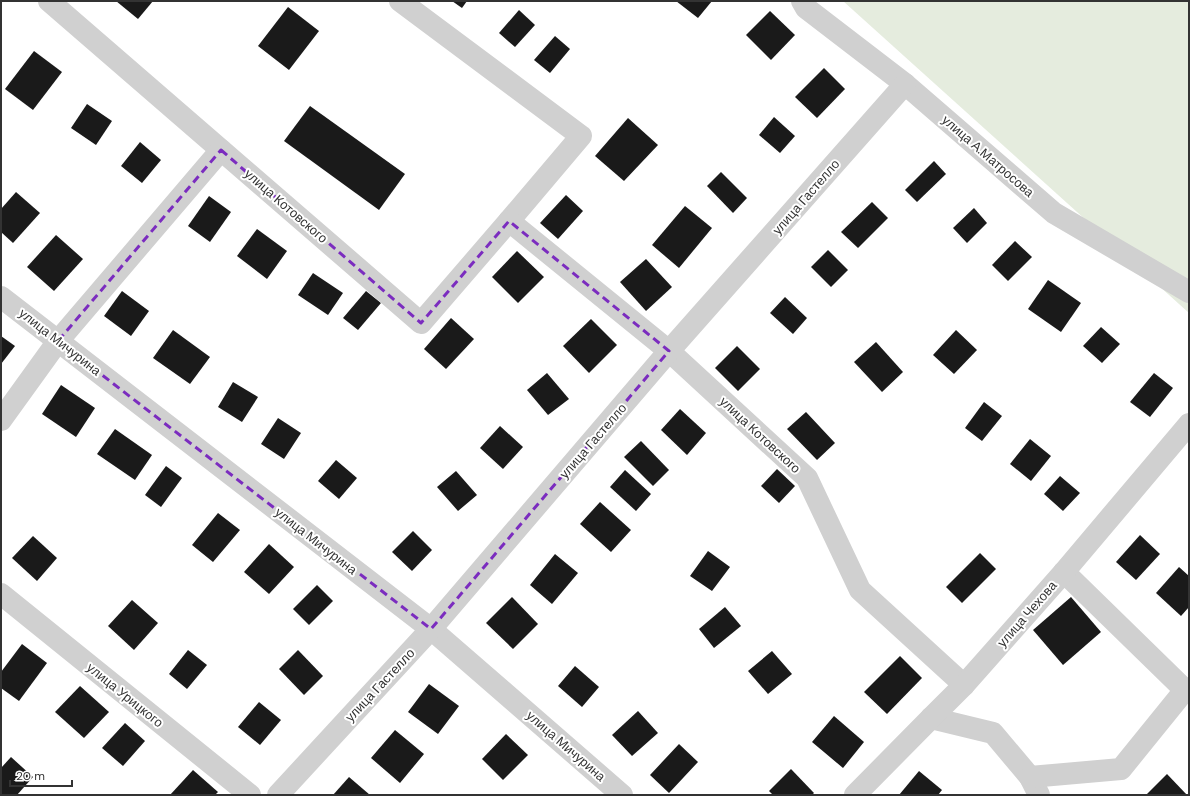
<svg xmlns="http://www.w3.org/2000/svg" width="1190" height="796" font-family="'DM Sans',sans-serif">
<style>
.green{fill:#e5ecde}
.building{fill:#1a1a1a}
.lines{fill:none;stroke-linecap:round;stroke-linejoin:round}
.street{stroke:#d0d0d0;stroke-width:22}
.marked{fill:none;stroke:#7b2cbf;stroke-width:3;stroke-dasharray:8 5;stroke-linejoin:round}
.labels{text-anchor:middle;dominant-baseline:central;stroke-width:4;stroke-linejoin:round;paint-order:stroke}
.street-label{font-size:13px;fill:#333;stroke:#fff}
</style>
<rect width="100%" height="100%" fill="#fff"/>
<!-- green -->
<path class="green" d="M843,1H1189V313Z"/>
<!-- building -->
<g class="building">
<path d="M116,1H153L138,19Z"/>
<path d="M452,1H467L462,8Z"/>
<path d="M676,1H712L698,18Z"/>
<path d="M288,7L319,31L289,70L258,46Z"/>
<path d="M519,10L535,25L515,47L499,33Z"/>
<path d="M770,11L795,35L771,60L746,35Z"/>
<path d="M555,36L570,49L550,73L534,60Z"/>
<path d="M34,51L62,72L33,110L5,89Z"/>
<path d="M824,68L845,89L817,118L795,97Z"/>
<path d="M87,104L112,121L96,145L71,128Z"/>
<path d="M310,106L405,174L379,210L284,141Z"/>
<path d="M774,117L795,136L780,153L759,135Z"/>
<path d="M628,118L658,145L624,181L595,156Z"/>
<path d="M140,142L161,160L142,183L121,166Z"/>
<path d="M934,161L946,174L917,202L905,190Z"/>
<path d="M721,172L747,198L733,213L707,186Z"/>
<path d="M16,192L40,213L13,243L1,232V209Z"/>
<path d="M566,195L583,211L558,239L540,223Z"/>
<path d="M209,196L231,212L210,242L188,226Z"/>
<path d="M872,202L888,218L858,248L841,232Z"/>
<path d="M685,206L712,228L679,268L652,245Z"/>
<path d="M974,208L987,223L967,243L953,228Z"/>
<path d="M257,229L287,251L267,279L237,256Z"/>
<path d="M56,235L83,259L54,291L27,267Z"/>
<path d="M1015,241L1032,257L1008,281L992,265Z"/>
<path d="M828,250L848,270L831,287L811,267Z"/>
<path d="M517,251L544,277L518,303L492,277Z"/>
<path d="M646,259L672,287L646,311L620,282Z"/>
<path d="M313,273L343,293L328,315L298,295Z"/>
<path d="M1048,280L1081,303L1061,332L1028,309Z"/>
<path d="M122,291L149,311L131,336L104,316Z"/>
<path d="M366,291L381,303L358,330L343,318Z"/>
<path d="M785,297L807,318L793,334L770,313Z"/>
<path d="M451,318L474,339L446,369L424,349Z"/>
<path d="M591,319L617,345L589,373L563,346Z"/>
<path d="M1101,327L1120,344L1102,363L1083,346Z"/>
<path d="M173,330L210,357L190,384L153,358Z"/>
<path d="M956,330L977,350L954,374L933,355Z"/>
<path d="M1,336L15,346L1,364Z"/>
<path d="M876,342L903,372L882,392L854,362Z"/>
<path d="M737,346L760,369L738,391L715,368Z"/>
<path d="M547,373L569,399L548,415L527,390Z"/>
<path d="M1154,373L1173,388L1150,417L1130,402Z"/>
<path d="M233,382L258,397L242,422L218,407Z"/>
<path d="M61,385L95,408L76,437L42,414Z"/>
<path d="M984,402L1002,416L982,441L965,428Z"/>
<path d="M680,409L706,433L687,455L661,430Z"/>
<path d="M806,412L835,443L817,460L787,429Z"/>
<path d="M278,418L301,433L284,459L261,444Z"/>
<path d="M500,426L523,447L503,469L480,448Z"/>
<path d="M115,429L152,455L135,480L97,454Z"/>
<path d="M1030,439L1051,456L1031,481L1010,464Z"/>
<path d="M641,441L669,470L653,486L624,457Z"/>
<path d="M336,460L357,478L339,499L318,481Z"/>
<path d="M166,466L182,478L161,507L145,495Z"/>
<path d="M777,469L795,486L779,503L761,486Z"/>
<path d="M625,470L651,494L636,511L610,487Z"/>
<path d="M456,471L477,495L458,511L437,487Z"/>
<path d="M1060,476L1080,493L1063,511L1044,494Z"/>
<path d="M600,502L631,530L611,552L580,524Z"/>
<path d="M218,513L240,530L213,562L192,545Z"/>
<path d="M413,531L432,550L412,571L392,552Z"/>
<path d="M1140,535L1160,554L1136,580L1116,562Z"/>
<path d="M33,536L57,558L37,581L12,558Z"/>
<path d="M269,544L294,567L269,594L244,572Z"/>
<path d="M708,551L730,567L712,591L690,576Z"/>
<path d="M980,553L996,569L962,603L946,587Z"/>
<path d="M555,554L578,573L552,604L530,585Z"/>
<path d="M1179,567L1189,576V607L1181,616L1156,593Z"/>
<path d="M317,585L333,601L309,625L293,609Z"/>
<path d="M512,597L538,624L513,649L486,623Z"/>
<path d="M1071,597L1101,632L1063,665L1033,630Z"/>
<path d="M132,600L158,623L134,650L108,626Z"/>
<path d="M725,607L741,626L714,648L699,629Z"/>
<path d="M22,644L47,663L19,701L1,688V672Z"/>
<path d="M188,650L207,665L187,689L169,674Z"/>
<path d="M298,650L323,676L304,695L279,669Z"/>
<path d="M772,651L792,674L768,694L748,671Z"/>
<path d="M900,656L922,678L887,714L864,692Z"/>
<path d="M575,666L599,687L582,707L558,686Z"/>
<path d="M429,684L459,706L438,734L408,712Z"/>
<path d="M80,686L109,712L84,738L55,712Z"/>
<path d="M259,702L281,720L260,745L238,727Z"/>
<path d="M638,711L658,733L632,756L612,735Z"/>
<path d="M834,716L864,742L843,768L812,742Z"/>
<path d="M125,723L145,741L123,766L102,748Z"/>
<path d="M395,730L424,754L400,783L371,758Z"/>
<path d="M506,734L528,755L503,780L482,759Z"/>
<path d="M679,744L698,762L669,793L650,775Z"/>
<path d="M11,757L33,777L17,795H1V768Z"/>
<path d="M791,769L814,793L812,795H773L769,791Z"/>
<path d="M193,770L218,792L215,795H170Z"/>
<path d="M919,771L942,790L938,795H899Z"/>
<path d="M1167,774L1187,795H1146Z"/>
<path d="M349,777L370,795H333Z"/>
</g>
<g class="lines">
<!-- street -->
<g class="street">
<path d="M49,1L421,323L509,221L581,136L400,1"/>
<path d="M802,1L806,8L905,84L1054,213L1189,292"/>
<path d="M509,221L669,351L807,478L860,590L964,685"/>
<path d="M1,297L431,629L622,795"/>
<path d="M1,420L58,341L221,150"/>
<path d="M1,594L250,795"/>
<path d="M931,718L993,733L1030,777L1039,795"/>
<path d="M1030,777L1121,769L1185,690L1064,572"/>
<path d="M278,795L431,629L669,351L905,84"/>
<path d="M855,795L931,718L964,685L1064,572L1189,424"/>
</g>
</g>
<!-- marked area -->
<path class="marked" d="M221,150L421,323L509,221L669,351L431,629L58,341Z"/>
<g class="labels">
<!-- street labels -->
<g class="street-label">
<text transform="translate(988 156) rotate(41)">улица А.Матросова</text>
<text transform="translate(806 197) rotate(-49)">улица Гастелло</text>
<text transform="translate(286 206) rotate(41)">улица Котовского</text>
<text transform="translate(60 342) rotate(38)">улица Мичурина</text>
<text transform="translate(760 435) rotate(43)">улица Котовского</text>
<text transform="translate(593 441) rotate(-49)">улица Гастелло</text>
<text transform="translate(316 541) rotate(38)">улица Мичурина</text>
<text transform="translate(1027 614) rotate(-49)">улица Чехова</text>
<text transform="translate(380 685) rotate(-47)">улица Гастелло</text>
<text transform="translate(125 695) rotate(39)">улица Урицкого</text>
<text transform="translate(566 746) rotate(41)">улица Мичурина</text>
</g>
</g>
<!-- border -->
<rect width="1190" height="796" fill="none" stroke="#333333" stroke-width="4"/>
<!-- scale -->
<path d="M10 780v6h62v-6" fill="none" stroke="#333333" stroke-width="2"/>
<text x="16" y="780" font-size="12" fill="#333333" stroke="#ffffff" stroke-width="3" paint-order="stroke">20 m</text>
</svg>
